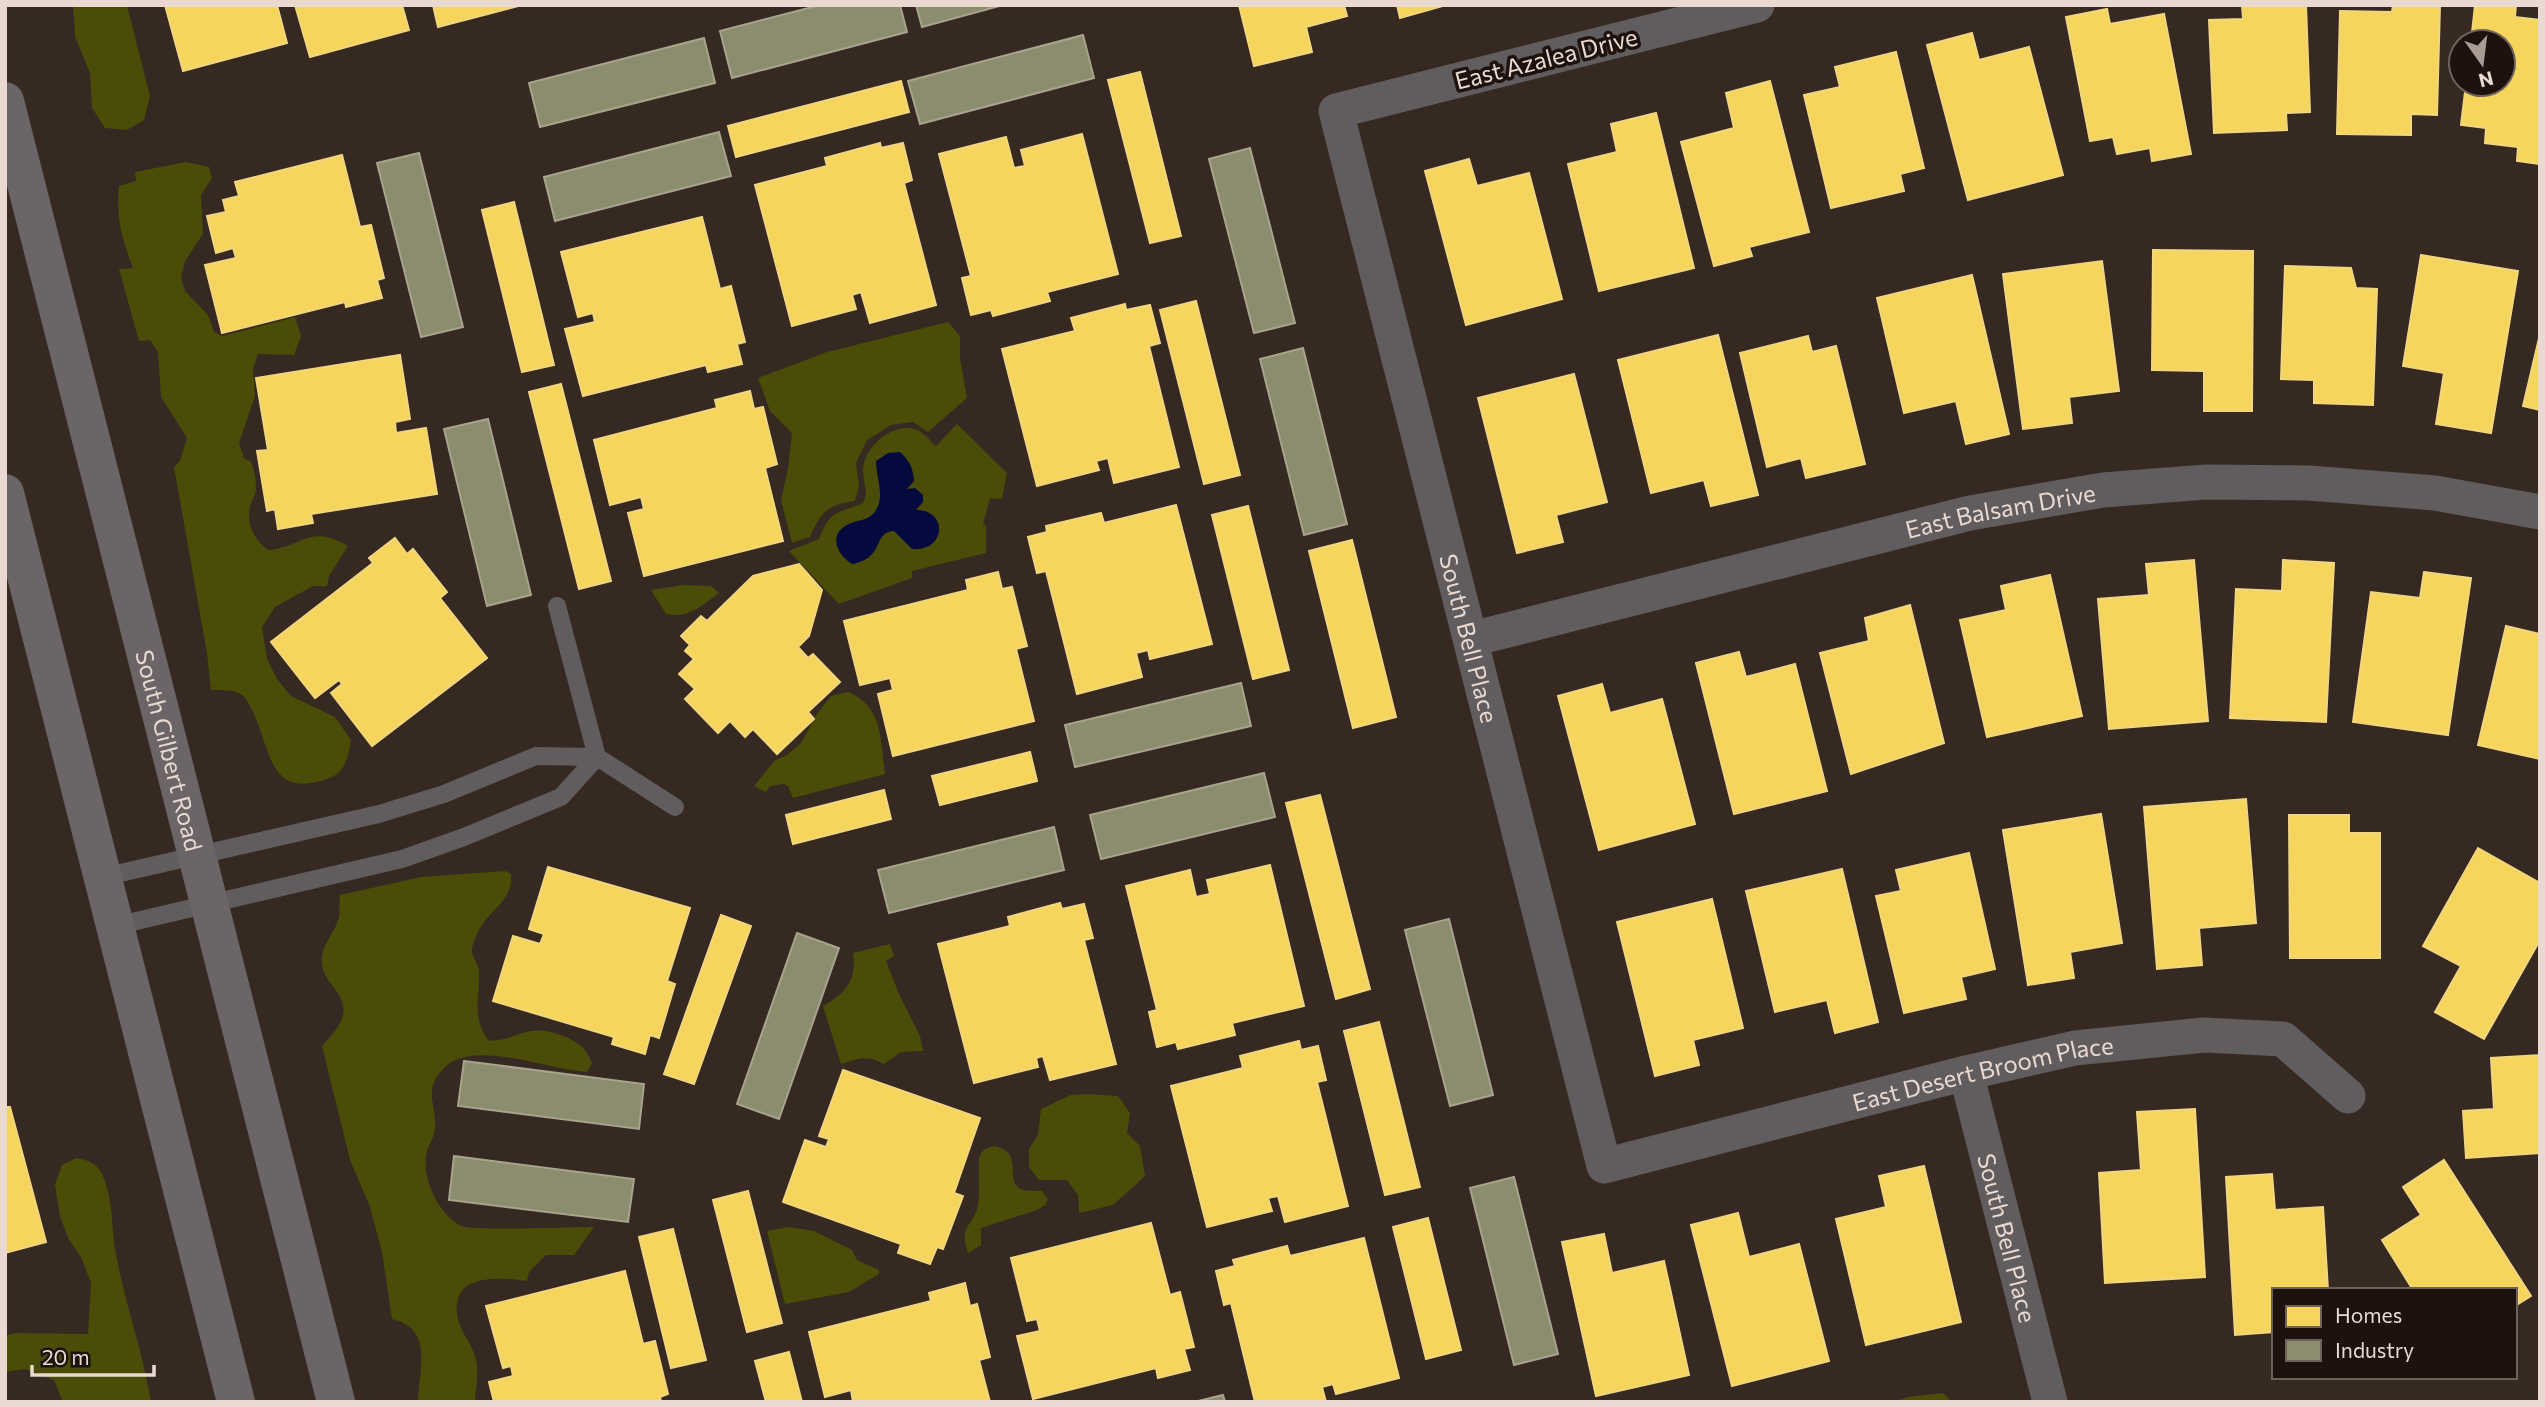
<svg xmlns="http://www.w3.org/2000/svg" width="2545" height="1407" font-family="Commissioner,sans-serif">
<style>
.green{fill:#4a4c07}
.water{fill:#050a3e}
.homes{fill:#f6d55c;stroke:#f2d67f;stroke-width:2}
.industry{fill:#8c8c6e;stroke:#a8a38c;stroke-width:2}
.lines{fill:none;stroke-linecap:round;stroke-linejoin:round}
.lane{stroke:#615c5d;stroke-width:18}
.street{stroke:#615c5d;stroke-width:35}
.primary{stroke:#6b6568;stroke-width:38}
.labels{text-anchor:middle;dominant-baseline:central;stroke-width:7;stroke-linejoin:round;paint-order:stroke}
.street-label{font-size:24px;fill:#e9d9d1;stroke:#1d120d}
</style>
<rect width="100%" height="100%" fill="#352922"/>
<!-- green -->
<g class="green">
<path d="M73,5H127L150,96L144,120L127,130L105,128L92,108L90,73L75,36Z"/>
<path d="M186,162L209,167L212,178L201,195L203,234L185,261L181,277L185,291L208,315L214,332L222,336L295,317L301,336L294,355L258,354L253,369L255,396L239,443L244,458L251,462C255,472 256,480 256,490C255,496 252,500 250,506C246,524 254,539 268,550C303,547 310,523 348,546L329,576L327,586H313L275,607L262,627L267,659L277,679L291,696L335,717L351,740C349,753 346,771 332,777C266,803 272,747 251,708C248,703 246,697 242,695C233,689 221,690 211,690L207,653L174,467L180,461L187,438L161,397L158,352L150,340L139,341L119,269L133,268C122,239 116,218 119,186L136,181L135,172Z"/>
<path d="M948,322L960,336V358L967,398L928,432L913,422L891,425L867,440L856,463L859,486L855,501C827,505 821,512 810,537L792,543L781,500L788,469L792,433L770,411L758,378L827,352Z"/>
<path d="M957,424L1007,473L1002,499L990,498L983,524L986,525V553L912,571V578L839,604L789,551L819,539C830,509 838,514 863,503C869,490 863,483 863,470C863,447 896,419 919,431C925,434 930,441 936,446Z"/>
<path d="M684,585L711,586L719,593C702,606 687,619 666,614L651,590Z"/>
<path d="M848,692C884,707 880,740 885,774L793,798L788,786L784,784L770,786L766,792L754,786L774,761L787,755L801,743L817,714L831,696Z"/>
<path d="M505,871L511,874C513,899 494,907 482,925C478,931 472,943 472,950C472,958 478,963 479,971C480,999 471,1014 488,1040C502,1043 517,1033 531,1031C546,1028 574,1037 584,1049C587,1052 590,1059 592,1063L587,1072C549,1070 492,1045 456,1060C449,1062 444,1068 440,1073C424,1091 437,1108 435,1129C434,1137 431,1141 428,1148C419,1175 437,1213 461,1226C472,1231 575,1227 594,1227L574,1255H546L529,1272L527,1281C498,1277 448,1273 458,1319C461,1332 470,1342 474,1353C480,1368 476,1387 475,1402H418C418,1371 435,1329 392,1319L382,1252L370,1207L350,1160L322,1046C339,1027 353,1013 335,989C329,981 323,974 322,964C320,945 335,934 339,917C340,911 339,902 340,895L421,877Z"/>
<path d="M890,944L894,956L886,961L899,994L920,1036L923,1051L901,1052L884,1064L873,1059L861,1058L841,1064L823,1006C846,993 857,980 853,953Z"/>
<path d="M1088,1094L1118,1096L1130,1113L1127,1133L1140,1146L1145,1176L1113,1205L1079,1213L1078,1195L1067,1180H1039L1029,1167V1149L1038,1135L1041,1109L1071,1095Z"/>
<path d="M995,1146C1024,1153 1005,1178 1019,1188C1024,1192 1035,1190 1042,1191L1048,1199L1045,1205L1037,1210L981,1228V1245L968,1253C958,1225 974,1226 978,1205C980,1191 978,1174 979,1159C981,1150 986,1148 995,1146Z"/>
<path d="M76,1158C87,1160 97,1163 102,1174C114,1200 111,1227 116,1254C125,1304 143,1352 151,1402H63L54,1380L25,1369L5,1372V1336L16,1333L88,1334L91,1283L81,1257L68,1238L60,1216L55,1185L62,1165Z"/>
<path d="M788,1227L814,1231L852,1250L857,1260L879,1270V1274L849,1292L785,1304L767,1231Z"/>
<path d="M1943,1393L1952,1402H1894L1908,1397Z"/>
</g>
<!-- water -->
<path class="water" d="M900,452C910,461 913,468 914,481L907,489L915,488L923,495V502L916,510C949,510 946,552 912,549L894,531C872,532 886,558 852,564C837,555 828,535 847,525C857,519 869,522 876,510C885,496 876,477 876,461L888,453Z"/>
<!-- homes -->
<g class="homes">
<path d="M165,5H277L287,43L183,71Z"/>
<path d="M295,5H402L409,30L310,57Z"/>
<path d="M433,5H522L438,27Z"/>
<path d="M1239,5H1344L1347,16L1306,27L1312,52L1254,66Z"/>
<path d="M1397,5H1446L1400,18Z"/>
<path d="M2242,5H2306L2310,112L2286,113L2287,130L2214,133L2209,20L2243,19Z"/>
<path d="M2393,5H2440L2437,115L2411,114V135L2337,134L2340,11L2392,12Z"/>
<path d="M2475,5H2516L2515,17L2540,20V164L2517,161L2518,147L2485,143L2486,128L2461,125L2466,84H2503V42H2471Z"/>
<path d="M2107,9L2110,24L2164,14L2191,154L2152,161L2150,148L2117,154L2113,137L2090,141L2066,17Z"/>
<path d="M1972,33L1979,60L2029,47L2063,175L1968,200L1927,45Z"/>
<path d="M1896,52L1924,168L1900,174L1904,191L1831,208L1804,95L1840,87L1835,67Z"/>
<path d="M1140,72L1181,236L1150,243L1108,80Z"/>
<path d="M901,81L909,112L736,157L728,126Z"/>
<path d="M1770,81L1809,232L1749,247L1752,256L1714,266L1681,142L1734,128L1726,93Z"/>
<path d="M1656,113L1694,268L1599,291L1568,164L1617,152L1611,124Z"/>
<path d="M1082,134L1118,274L1047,292L1050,301L993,316L991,310L971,315L962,278L971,276L939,154L1006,137L1014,168L1025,166L1021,150Z"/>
<path d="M880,143L881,148L903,143L912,180L904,183L936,305L870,323L861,292L852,295L856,309L792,326L755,185L827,166L825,158Z"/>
<path d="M342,155L360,227L371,225L384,278L377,280L382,298L346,307L345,302L222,333L205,265L236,258L233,248L216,253L207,216L226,212L223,200L239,196L235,182Z"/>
<path d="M1469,159L1477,186L1529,173L1562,299L1466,325L1425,171Z"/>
<path d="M514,202L554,365L522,372L482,210Z"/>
<path d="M702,217L720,289L731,286L745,342L737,344L742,364L708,372L706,365L583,396L565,329L595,322L593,313L578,317L561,252Z"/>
<path d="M2153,250L2253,251L2252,411H2204V371L2152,370Z"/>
<path d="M2421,255L2518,271L2491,433L2436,424L2444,373L2403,366Z"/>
<path d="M2102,261L2119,391L2069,397L2072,423L2023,429L2003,274Z"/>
<path d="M2285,266L2351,268L2356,288L2377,289L2373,405L2314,403V380L2281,379Z"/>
<path d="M1972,275L2009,434L1966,444L1956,401L1904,413L1877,298Z"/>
<path d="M1196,301L1240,475L1204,484L1160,310Z"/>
<path d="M1125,304L1126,310L1150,305L1160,343L1149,346L1179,467L1114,483L1108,458L1096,461L1099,470L1037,486L1002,349L1075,331L1071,318Z"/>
<path d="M2540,334V410L2523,406Z"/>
<path d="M1718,335L1758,495L1711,506L1704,480L1651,493L1618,360Z"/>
<path d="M1808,336L1812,352L1836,346L1865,464L1806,478L1801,458L1767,467L1740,353Z"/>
<path d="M400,355L410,419L395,422L396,433L426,428L437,494L311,514L313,523L278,529L275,509L267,511L257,451L268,450L256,378Z"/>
<path d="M1574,374L1607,502L1556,515L1563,542L1517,553L1478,398Z"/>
<path d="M561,384L611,581L579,589L529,392Z"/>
<path d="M750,391L754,409L763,407L777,464L765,468L783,541L644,576L628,513L644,509L641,497L610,505L594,440L717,408L715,400Z"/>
<path d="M1176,505L1212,644L1150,659L1148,650L1136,653L1142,677L1077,694L1046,571L1037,573L1028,537L1047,532L1046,526L1101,513L1104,523Z"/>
<path d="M1248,506L1289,670L1253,679L1212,515Z"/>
<path d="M395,538L407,554L413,549L447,592L440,598L487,658L372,746L331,693L342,684L339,680L315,698L271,642L373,563L369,558Z"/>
<path d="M1352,540L1396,717L1353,728L1309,551Z"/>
<path d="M2194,560L2208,721L2109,729L2098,599L2149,595L2146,564Z"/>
<path d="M2283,560L2334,563L2326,722L2230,718L2236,589L2282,591Z"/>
<path d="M799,564L822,590L809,636L798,647L808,658L813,654L840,682L808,712L814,719L777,754L753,729L745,737L730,721L718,733L685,699L695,689L679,674L694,659L685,651L690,645L681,636L701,616L707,621L753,576Z"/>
<path d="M998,572L1002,589L1012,587L1027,646L1016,649L1034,721L893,756L878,694L893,690L890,678L860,685L844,621L968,590L966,580Z"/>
<path d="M2424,572L2471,578L2448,735L2353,722L2371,592L2420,598Z"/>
<path d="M2050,575L2082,716L1987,737L1960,620L2006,610L2001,586Z"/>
<path d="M1910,605L1944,743L1851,774L1820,653L1869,641L1865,618Z"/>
<path d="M2506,626L2540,634V759L2478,745Z"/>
<path d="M1739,652L1746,677L1795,664L1827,791L1734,814L1696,663Z"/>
<path d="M1602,684L1610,713L1662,699L1695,824L1599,850L1558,696Z"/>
<path d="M1030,752L1037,781L940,805L932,776Z"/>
<path d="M884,790L891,819L793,844L786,815Z"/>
<path d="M1320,795L1370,989L1336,999L1286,803Z"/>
<path d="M2246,799L2256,923L2199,928L2202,965L2157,969L2144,807Z"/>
<path d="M2101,814L2122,943L2070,952L2074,978L2028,985L2003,830Z"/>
<path d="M2289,815H2349V833H2380V958H2290Z"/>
<path d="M2478,848L2540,883V940L2484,1039L2435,1012L2461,966L2423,946Z"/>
<path d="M1969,853L1995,969L1961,977L1966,999L1904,1013L1876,896L1901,891L1896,870Z"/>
<path d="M1270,865L1304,1006L1232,1023L1235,1035L1178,1049L1176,1042L1157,1047L1149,1012L1157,1010L1126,886L1190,870L1196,897L1210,894L1207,880Z"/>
<path d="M548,867L690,908L667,981L675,984L659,1038L650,1035L645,1054L612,1044L614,1037L493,1001L513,936L540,944L544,934L529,929Z"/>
<path d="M1842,869L1878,1022L1835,1033L1827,1000L1775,1012L1746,891Z"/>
<path d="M1712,899L1743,1028L1693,1040L1699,1065L1655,1076L1617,922Z"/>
<path d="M1060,903L1062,909L1084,904L1093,938L1084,940L1116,1064L1050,1080L1043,1056L1036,1058L1038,1067L974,1083L938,944L1010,926L1008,917Z"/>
<path d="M721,915L751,926L694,1084L664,1074Z"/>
<path d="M1379,1022L1420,1187L1385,1195L1344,1031Z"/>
<path d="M1299,1041L1301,1050L1318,1046L1326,1080L1317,1082L1348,1206L1285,1222L1278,1196L1268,1198L1272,1211L1207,1227L1171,1086L1243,1068L1240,1056Z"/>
<path d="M2540,1055V1153L2466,1158L2463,1111L2494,1109L2491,1058Z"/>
<path d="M843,1070L980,1118L954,1193L963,1196L943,1249L937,1247L930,1264L898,1253L901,1244L783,1202L805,1140L826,1147L829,1139L819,1136Z"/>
<path d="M5,1107H10L46,1242L5,1253Z"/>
<path d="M2195,1109L2205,1277L2105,1283L2099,1173L2141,1170L2137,1112Z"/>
<path d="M2444,1160L2531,1296L2515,1306V1290H2413L2382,1240L2421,1215L2403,1187Z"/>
<path d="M1924,1166L1961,1322L1866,1345L1836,1219L1886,1207L1879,1176Z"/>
<path d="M2272,1174L2275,1210L2323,1207L2328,1290H2274V1332L2235,1335L2226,1177Z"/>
<path d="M748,1191L782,1323L747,1332L713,1200Z"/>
<path d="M1738,1213L1749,1257L1799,1244L1829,1361L1732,1386L1691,1225Z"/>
<path d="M1428,1218L1461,1350L1426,1359L1393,1227Z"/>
<path d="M1151,1223L1170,1295L1180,1292L1194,1347L1184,1349L1190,1370L1158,1378L1156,1368L1033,1399L1017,1336L1040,1331L1037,1319L1027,1321L1011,1258Z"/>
<path d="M673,1229L706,1360L671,1368L639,1237Z"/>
<path d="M1604,1234L1612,1273L1664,1261L1689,1375L1596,1396L1562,1242Z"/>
<path d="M1364,1238L1399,1378L1336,1394L1333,1384L1322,1387L1326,1402H1255L1231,1303L1224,1305L1216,1271L1235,1266L1233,1260L1287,1246L1290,1256Z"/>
<path d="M625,1271L643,1344L655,1341L668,1394L660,1397L661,1402H494L489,1382L513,1376L511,1366L503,1368L486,1306Z"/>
<path d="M965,1283L970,1306L977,1304L990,1357L979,1360L990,1402H853L851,1390L825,1397L809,1332L931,1301L929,1293Z"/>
<path d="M789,1352L802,1402H766L755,1361Z"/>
</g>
<!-- industry -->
<g class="industry">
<path d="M820,5H900L907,32L732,78L720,31Z"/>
<path d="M916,5H1003L922,27Z"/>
<path d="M1083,35L1094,78L920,124L908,81Z"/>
<path d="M704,38L715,83L540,127L529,83Z"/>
<path d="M719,132L731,176L555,221L544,177Z"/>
<path d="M1250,148L1295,323L1254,333L1209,159Z"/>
<path d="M419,153L463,327L421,337L377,163Z"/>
<path d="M1303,348L1347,524L1304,535L1260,359Z"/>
<path d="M488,419L531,595L487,606L444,429Z"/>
<path d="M1241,683L1251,726L1075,767L1065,725Z"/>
<path d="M1264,773L1275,817L1101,859L1090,815Z"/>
<path d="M1054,827L1064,870L889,913L878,870Z"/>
<path d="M1449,919L1493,1095L1450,1106L1405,930Z"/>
<path d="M797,933L839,948L779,1119L737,1104Z"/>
<path d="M464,1061L644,1084L639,1129L458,1106Z"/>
<path d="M454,1156L634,1179L628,1222L449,1200Z"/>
<path d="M1514,1177L1558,1354L1514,1365L1470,1188Z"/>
<path d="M1223,1395L1225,1402H1194Z"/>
</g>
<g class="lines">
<!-- lane -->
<g class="lane">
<path d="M557,606L597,757"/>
<path d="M103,877L379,814L444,794L536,756L597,757L675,807"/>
<path d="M115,926L402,859L464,837L561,797L597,757"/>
</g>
<!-- street -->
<g class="street">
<path id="s1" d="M1757,5L1336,111L1604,1166L1966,1073L2075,1048L2204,1035L2283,1039L2348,1096"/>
<path id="s2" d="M1472,639L1970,513L2103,490L2206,482L2309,483L2435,493L2540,512"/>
<path id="s3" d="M1966,1073L2050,1402"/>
</g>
<!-- primary -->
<g class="primary">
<path id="s4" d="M5,101L336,1402"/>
<path d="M5,493L236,1402"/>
</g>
</g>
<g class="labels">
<!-- street labels -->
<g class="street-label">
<text transform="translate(1546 58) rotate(-14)">East Azalea Drive</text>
<text stroke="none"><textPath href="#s2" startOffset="544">East Balsam Drive</textPath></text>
<text stroke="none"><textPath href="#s1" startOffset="978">South Bell Place</textPath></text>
<text stroke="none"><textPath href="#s4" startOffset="670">South Gilbert Road</textPath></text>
<text stroke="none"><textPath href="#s1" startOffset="1913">East Desert Broom Place</textPath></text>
<text stroke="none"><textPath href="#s3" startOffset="170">South Bell Place</textPath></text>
</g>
</g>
<!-- border -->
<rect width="2545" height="1407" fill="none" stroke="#e9d9d1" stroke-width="14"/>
<!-- legend -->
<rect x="2272" y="1288" width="245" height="91" fill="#1d120d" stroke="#6f625b" stroke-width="2"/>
<rect x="2286" y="1306" width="35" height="21" fill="#f6d55c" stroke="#6f625b" stroke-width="2"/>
<text x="2335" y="1323" font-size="21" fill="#e9d9d1">Homes</text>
<rect x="2286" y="1340" width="35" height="21" fill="#8c8c6e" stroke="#6f625b" stroke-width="2"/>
<text x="2335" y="1358" font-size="21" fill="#e9d9d1">Industry</text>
<!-- north arrow -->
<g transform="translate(2482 63) rotate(166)"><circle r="33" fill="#1d120d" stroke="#6f625b" stroke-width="2"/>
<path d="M0-5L12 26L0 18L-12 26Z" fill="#aa9b94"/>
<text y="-10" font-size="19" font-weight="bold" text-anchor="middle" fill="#e9d9d1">N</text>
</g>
<!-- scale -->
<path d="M32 1365v10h122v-10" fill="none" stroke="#e9d9d1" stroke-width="3.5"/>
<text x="42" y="1365" font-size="21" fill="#e9d9d1" stroke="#1d120d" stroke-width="5" paint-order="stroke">20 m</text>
</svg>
